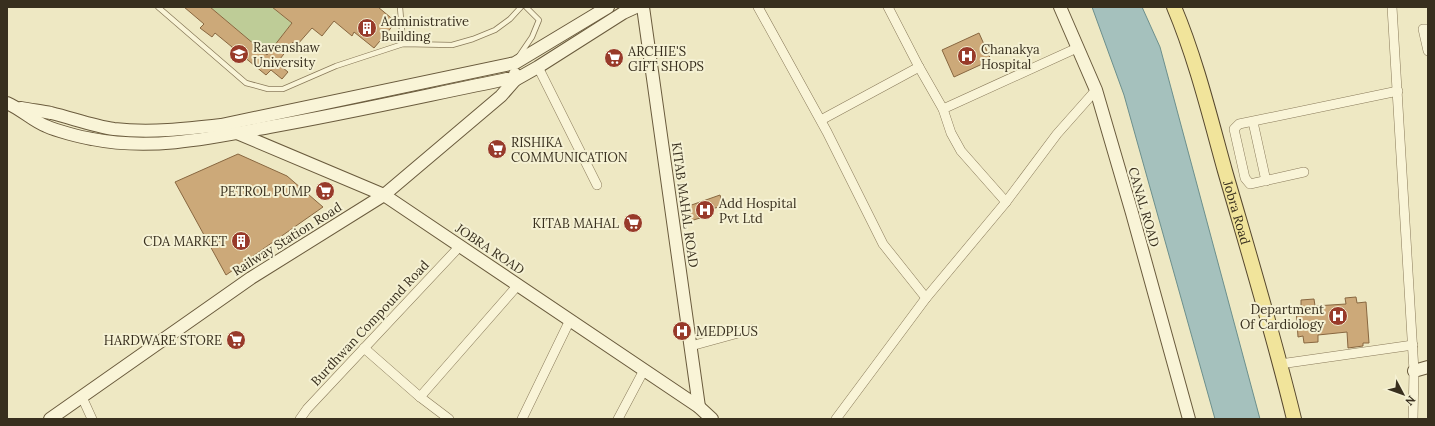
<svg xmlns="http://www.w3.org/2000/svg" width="1435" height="426" font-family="Lora,serif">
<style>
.green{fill:#becc97}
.water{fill:#a5c1bd;stroke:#6c8f8c}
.building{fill:#cca979;stroke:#886740}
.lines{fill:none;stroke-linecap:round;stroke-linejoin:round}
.lane-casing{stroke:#897a5a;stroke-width:6}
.street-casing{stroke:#897a5a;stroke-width:10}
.secondary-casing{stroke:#6a5b3d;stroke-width:14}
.primary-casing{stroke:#56472e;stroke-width:16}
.lane{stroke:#f9f4d7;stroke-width:4.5}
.street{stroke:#f9f4d7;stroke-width:9}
.secondary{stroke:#f9f4d7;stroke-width:12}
.primary{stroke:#f1e49b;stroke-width:14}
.labels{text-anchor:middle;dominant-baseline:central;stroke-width:4;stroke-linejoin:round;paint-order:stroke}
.poi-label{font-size:13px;fill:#382f1e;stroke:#f5f1d3;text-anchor:start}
.street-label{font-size:13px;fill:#382f1e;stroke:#f5f1d3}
</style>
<rect width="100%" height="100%" fill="#eee8c3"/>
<!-- green -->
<path class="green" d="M210,7H272L292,23L267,55Z"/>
<!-- water -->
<path class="water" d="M1092,7H1142L1160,47L1260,419H1215L1124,95Z"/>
<!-- building -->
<g class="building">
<path d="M184,7H210L267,55L292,23L272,7H378L396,22L374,48L354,32L352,36L334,21L322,36L312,28L297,45L293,42L277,63L288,72L282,79L271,70L266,75L215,33L212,37L200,28L204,24Z"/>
<path d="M979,33L991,60L954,77L942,50Z"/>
<path d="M238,154L287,176L323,207L226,275L175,182Z"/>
<path d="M720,195L723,206L711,209L713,214L687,222L683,208Z"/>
<path d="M1356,297L1357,303L1366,302L1369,343H1363V346L1348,348L1347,332L1318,335V342L1304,343L1303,336L1298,337L1296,308H1301V300L1314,299L1315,306L1346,304L1345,298Z"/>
</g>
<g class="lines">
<defs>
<g id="lane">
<path d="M158,7L246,83L268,89H283L336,66L403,44L452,45L473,39L495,30L510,19L521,7"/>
<path d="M400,7L403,44"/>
<path d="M519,56L532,37L539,20L526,7"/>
</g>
<g id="street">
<path d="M758,7L827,132L883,244L926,298"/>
<path d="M888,7L919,67L943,109L951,133L961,151L1006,202"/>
<path d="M1392,7L1414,371L1413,419"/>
<path d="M1428,29H1423L1428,51"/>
<path d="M538,67L597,185"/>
<path d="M943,109L1077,48"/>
<path d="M821,120L919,67"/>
<path d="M1253,122L1266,181"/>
<path d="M1304,172L1250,184L1245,178L1234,129L1239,124L1398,91"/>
<path d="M691,346L753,329"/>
<path d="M364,348L420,397L449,419"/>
<path d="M1280,364L1413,345"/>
<path d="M82,397L92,419"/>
<path d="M420,397L518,285"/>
<path d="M300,419L307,409L460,246"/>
<path d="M522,419L570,320"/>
<path d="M618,419L644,370"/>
<path d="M836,419L926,298L1006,202L1057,134L1096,90"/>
</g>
<g id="secondary">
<path d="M643,7L699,407"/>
<path d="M1060,7L1096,90L1132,213L1189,419"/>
<path d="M7,103C21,109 33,121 46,126C57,131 80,137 92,139C152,151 211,138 269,127C349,113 428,95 507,79L515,80L538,67L623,13L636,7"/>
<path d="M21,108C31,110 41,111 51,113C72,118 93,126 114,129C150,133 186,129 221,125L515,63L608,7"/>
<path d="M237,133L384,195L699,407L712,419"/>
<path d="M1414,371L1428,367"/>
<path d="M50,419L251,278L384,195L501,96L515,80V74"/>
</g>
<g id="primary">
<path id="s1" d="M1174,7C1196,59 1210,117 1225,171C1249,254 1274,336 1294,419"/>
</g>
</defs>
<!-- lane casing -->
<use href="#lane" class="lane-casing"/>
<!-- street casing -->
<use href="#street" class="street-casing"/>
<!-- secondary casing -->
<use href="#secondary" class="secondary-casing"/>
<!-- primary casing -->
<use href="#primary" class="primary-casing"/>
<!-- lane -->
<use href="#lane" class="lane"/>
<!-- street -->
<use href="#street" class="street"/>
<!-- secondary -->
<use href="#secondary" class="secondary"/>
<!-- primary -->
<use href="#primary" class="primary"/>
</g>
<!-- icons -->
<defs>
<symbol id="building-disc" viewBox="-11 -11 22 22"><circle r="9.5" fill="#983a2a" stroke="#f5f1d3"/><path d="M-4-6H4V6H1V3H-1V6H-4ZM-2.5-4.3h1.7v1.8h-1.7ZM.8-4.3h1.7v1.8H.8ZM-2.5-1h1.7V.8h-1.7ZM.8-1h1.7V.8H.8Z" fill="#fff"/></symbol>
<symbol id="university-disc" viewBox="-11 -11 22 22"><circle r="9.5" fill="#983a2a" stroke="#f5f1d3"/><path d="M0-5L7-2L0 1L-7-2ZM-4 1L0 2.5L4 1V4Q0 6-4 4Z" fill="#fff"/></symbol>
<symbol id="hospital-disc" viewBox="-11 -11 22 22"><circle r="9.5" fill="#983a2a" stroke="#f5f1d3"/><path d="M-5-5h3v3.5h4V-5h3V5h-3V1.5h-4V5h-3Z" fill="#fff"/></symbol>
<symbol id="supermarket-disc" viewBox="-11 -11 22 22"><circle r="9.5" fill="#983a2a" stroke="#f5f1d3"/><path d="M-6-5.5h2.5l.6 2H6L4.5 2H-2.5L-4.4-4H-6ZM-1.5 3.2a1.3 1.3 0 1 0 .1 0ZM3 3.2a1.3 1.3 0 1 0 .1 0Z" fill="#fff"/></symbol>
</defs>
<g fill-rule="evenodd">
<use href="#building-disc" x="356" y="17" width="22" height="22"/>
<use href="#university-disc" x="228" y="43" width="22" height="22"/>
<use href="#hospital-disc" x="956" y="45" width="22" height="22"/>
<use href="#supermarket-disc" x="603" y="47" width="22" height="22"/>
<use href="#supermarket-disc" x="486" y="138" width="22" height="22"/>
<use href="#supermarket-disc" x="314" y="180" width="22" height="22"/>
<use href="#hospital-disc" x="694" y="199" width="22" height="22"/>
<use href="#supermarket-disc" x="622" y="212" width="22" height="22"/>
<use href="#building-disc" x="230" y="230" width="22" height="22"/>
<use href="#hospital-disc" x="1327" y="305" width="22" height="22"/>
<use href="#hospital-disc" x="671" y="320" width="22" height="22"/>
<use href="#supermarket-disc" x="225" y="329" width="22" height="22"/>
</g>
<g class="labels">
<!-- poi labels -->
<g class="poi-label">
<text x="381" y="21">Administrative<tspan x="381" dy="15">Building</tspan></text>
<text x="253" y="47">Ravenshaw<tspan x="253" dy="15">University</tspan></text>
<text x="981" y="49">Chanakya<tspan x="981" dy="15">Hospital</tspan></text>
<text x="628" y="51">ARCHIE'S<tspan x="628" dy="15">GIFT SHOPS</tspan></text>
<text x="511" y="142">RISHIKA<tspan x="511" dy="15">COMMUNICATION</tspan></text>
<text x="311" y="191" text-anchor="end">PETROL PUMP</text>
<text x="719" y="203">Add Hospital<tspan x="719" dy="15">Pvt Ltd</tspan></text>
<text x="619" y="223" text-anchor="end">KITAB MAHAL</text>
<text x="227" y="241" text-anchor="end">CDA MARKET</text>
<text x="1324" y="309" text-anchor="end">Department<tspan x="1324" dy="15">Of Cardiology</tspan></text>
<text x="696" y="331">MEDPLUS</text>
<text x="222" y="340" text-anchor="end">HARDWARE STORE</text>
</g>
<!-- street labels -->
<g class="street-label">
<text transform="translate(685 205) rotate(82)">KITAB MAHAL ROAD</text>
<text transform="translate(1144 207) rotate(74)">CANAL ROAD</text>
<text stroke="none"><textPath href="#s1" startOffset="215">Jobra Road</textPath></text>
<text transform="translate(287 239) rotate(-32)">Railway Station Road</text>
<text transform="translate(490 249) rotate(34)">JOBRA ROAD</text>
<text transform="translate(370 323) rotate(-47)">Burdhwan Compound Road</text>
</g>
</g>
<!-- border -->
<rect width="1435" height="426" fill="none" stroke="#382f1e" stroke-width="16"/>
<!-- north arrow -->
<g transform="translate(1403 394) rotate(131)" stroke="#f5f1d3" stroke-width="3" paint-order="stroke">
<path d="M0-3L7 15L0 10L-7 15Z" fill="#382f1e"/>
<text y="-6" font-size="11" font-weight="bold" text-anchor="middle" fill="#382f1e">N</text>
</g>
</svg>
